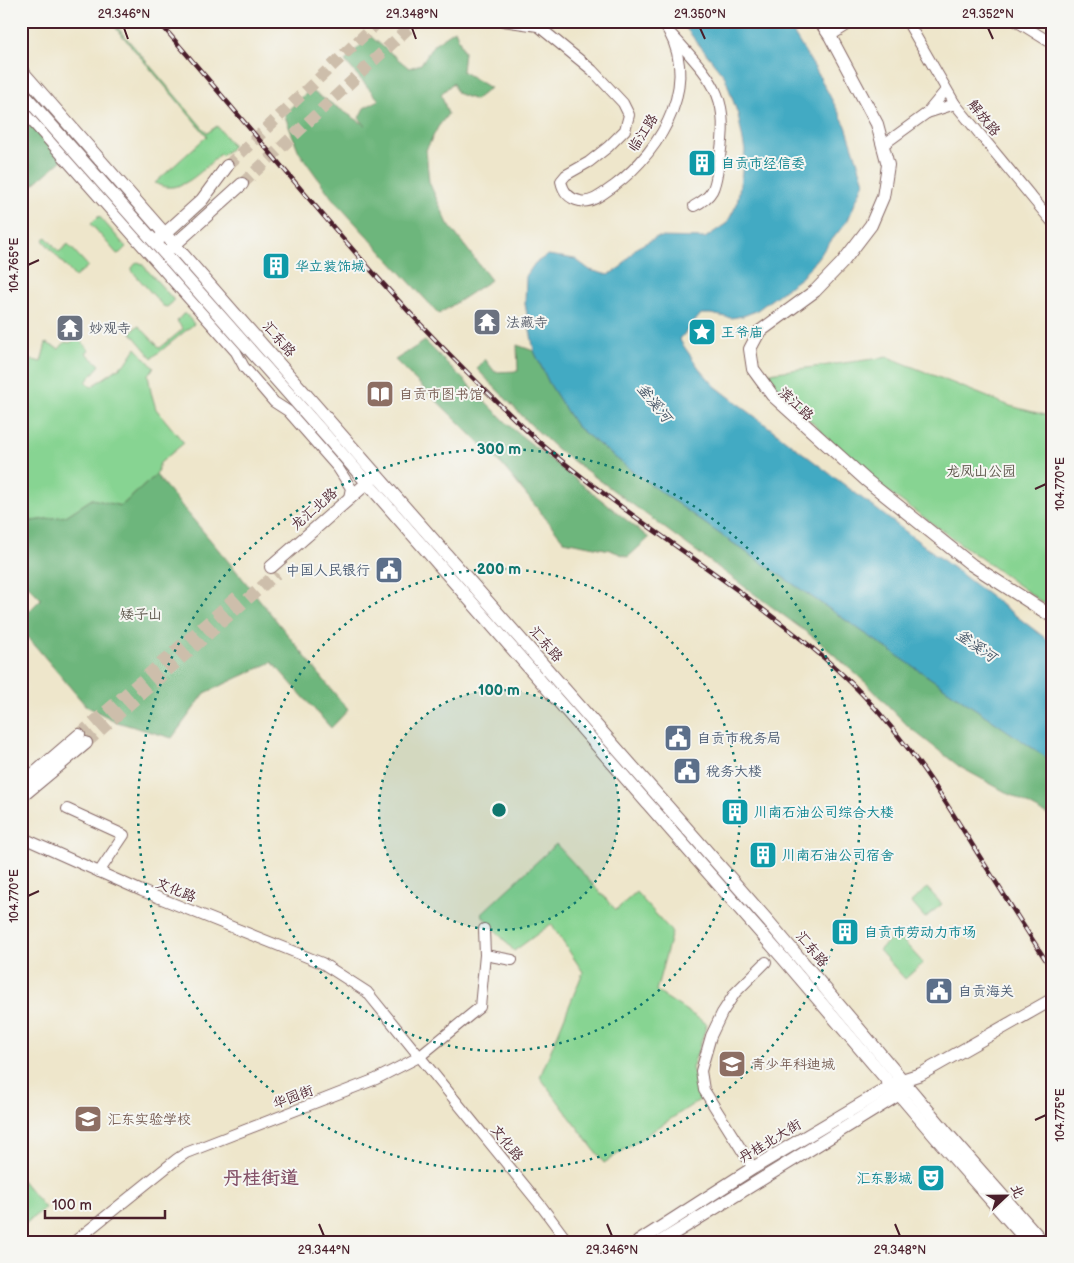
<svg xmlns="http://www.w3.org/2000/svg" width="1074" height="1263" font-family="'Balsamiq Sans','LXGW WenKai TC',sans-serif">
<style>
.green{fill:#87d492;stroke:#687a5e}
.forest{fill:#6db67c;stroke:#5c6a54}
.water{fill:#43aac3;stroke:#466477}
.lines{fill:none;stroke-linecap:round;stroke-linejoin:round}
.major-tunnel{stroke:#cdbeab;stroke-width:12;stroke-dasharray:12 6;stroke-linecap:butt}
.minor-casing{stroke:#836563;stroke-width:12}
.major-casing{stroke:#836563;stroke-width:14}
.minor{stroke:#fff;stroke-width:10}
.major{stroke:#fff;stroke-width:12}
.rail-casing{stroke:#4a1f2b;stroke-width:4.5}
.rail{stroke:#f6f6f2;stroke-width:2.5;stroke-dasharray:8;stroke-linecap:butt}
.ticks{fill:none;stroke:#4a1f2b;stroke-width:2}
.ring{fill:none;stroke:#0f766e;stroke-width:2.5;stroke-dasharray:2.5 5}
.labels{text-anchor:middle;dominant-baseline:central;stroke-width:4;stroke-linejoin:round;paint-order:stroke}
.street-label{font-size:14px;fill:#4a1f2b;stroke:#f6f6f2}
.culture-label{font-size:14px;fill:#0d838f;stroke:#f6f6f2;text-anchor:start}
.worship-label{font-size:14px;fill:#5b616d;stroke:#f6f6f2;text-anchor:start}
.education-label{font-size:14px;fill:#785e54;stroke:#f6f6f2;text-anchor:start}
.park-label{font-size:14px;fill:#5c554a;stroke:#f6f6f2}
.service-label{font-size:14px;fill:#4e5e75;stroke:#f6f6f2;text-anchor:start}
.water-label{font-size:15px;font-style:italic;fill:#475768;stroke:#f6f6f2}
.district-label{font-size:19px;font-weight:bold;fill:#835066;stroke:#f6f6f2}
.centre{fill:#0f766e;stroke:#f6f6f2;stroke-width:2.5}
.ring-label{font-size:15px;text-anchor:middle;font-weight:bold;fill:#0f766e;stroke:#f6f6f2;stroke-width:4;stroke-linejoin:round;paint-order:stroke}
.neatline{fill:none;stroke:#4a1f2b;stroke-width:2}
.ticks-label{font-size:12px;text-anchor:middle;fill:#4a1f2b}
</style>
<rect width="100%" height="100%" fill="#f6f6f2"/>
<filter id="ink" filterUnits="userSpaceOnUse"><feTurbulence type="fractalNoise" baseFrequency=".02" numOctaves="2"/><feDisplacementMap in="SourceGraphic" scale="10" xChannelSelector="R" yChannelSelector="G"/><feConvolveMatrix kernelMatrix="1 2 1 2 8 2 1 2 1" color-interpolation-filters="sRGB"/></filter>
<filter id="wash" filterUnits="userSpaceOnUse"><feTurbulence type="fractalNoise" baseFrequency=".0096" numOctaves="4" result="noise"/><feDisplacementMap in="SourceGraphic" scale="20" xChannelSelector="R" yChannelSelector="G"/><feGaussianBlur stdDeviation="1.12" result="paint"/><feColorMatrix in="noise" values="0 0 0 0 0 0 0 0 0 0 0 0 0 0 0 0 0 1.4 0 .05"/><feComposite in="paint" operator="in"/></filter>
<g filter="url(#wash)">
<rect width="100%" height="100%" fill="#eee6cb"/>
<!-- green -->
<g class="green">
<path d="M110,21H112L207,133L217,126L233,146L222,156L220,154C203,169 180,198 155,183L207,136Z"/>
<path d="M99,216L126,247L120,253L117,254L91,224Z"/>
<path d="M46,237L59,252L68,244L88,266L75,277L43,240Z"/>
<path d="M137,262L141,263L173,299V302L167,307L163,306L132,271V268Z"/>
<path d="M183,314H186L194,324L152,358L131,333L136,327L139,326L160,348L183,329L177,321Z"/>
<path d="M77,337L89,350L86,353L100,365L86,382L91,387L126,363L136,348L154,368L148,374L151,392L156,409L184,443L160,463L156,475L121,506L92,499L66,516L26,522H21V357L41,362L46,343L59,349L65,342L70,343Z"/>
<path d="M888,357L1010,406L1053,417V610L869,478L762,374Z"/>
<path d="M556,844L616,910L636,892L672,932L656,991L707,1024L692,1068L701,1099L604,1163L540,1077L583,972L551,924L514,951L481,914Z"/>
<path d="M927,888L942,904L925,918L911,902Z"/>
<path d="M897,934L923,963L905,979L879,950Z"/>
<path d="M21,1179L45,1208L25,1224L21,1220Z"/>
</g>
<!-- forest -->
<g class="forest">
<path d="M455,30L464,52L462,71L490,88L475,100L457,93L453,83L441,94L448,114L438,127L426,150L429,182L448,224L491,280L439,314L332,198L299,152L284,114L310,90L365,125L359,118L364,108L379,100L345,61L370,36L409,68L421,64L434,44Z"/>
<path d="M29,123L62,160L21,195V130Z"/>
<path d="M425,341L514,430L649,538L628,557L610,550L564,541L503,466L395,360Z"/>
<path d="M517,345L534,351L549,383L576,426L632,471L714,530L1053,762V818L960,767L910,728L865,682L817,640L557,449L531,425L477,369L485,359L495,372L518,371Z"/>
<path d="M156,475L243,579L348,710L331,728L272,662L205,693L172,738L117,722L86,706L21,629V608L28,612L41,599L21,578V522H26L66,516L92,499L121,506Z"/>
</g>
<!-- water -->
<path class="water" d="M680,21H786L816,70L846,126L864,182L848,220L802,277L756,311L743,316L731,318L711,314H701L680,339L681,342L699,368L715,386L1053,644V762L714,530L632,471L576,426L549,383L534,351L525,304L526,276L535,263L548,255L575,259L590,270L608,275L621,267L636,248L657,237L705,238L727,223L737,204L745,151L738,115L725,77Z"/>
</g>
<g filter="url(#ink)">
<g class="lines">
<!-- major-tunnel -->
<g class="major-tunnel">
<path d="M227,166L379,21"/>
<path d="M242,184L416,21"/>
<path d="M79,735L239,595"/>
<path d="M86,743L277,573"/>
</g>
<defs>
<g id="minor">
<path d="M503,21L538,26"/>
<path d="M532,21L592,70L623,103L629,115L625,130L608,147L589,162L566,175L561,181C563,191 569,199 580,201C592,204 605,192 614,186C663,149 704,79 662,21"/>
<path d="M907,21L955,104L1053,223"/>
<path d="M1016,21L1053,44"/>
<path d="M672,35C714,82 731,96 719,162C715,185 716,195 694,206"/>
<path d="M830,36L854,21"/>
<path d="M946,90L927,113L955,104"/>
<path d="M21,109L236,352L244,367L274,402L288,411L338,468L351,488L349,498"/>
<path d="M883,145L927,113"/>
<path d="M67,809L124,835L99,872"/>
<path d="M21,837L142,891L322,963L367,992L542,1207L568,1242"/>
<path d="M484,929L485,955L512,960"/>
<path d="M753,1168L704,1090L701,1071L711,1036L722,1013L735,993L766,962"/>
<path d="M74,1242L177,1159L186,1153L376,1079L419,1057L480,1007L485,955"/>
</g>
<g id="major">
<path d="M820,21L830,36L877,124L888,165L883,197L871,225L842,263L815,291L759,332L750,349L753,369L772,395L866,480L972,565L1053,617"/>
<path d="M21,70L768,921L947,1133L1043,1242"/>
<path d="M21,91L349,462L782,957L939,1141L1028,1242"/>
<path d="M159,239L202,200L227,166"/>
<path d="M171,248L242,184"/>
<path d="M271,567L374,477"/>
<path d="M21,785L79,735"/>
<path d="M21,797L86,743"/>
<path d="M638,1242L753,1168L893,1085L902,1080L921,1074L1053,999"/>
<path d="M660,1242L906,1090"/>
</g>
</defs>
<!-- minor casing -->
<use href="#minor" class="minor-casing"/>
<!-- major casing -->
<use href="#major" class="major-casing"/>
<!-- minor -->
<use href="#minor" class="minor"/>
<!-- major -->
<use href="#major" class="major"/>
<defs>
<path id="rail" d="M158,21C262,140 359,266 473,378C494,399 516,421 539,442C602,496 673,543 740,592C782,624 825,655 862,694C908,742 943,797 978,854C1003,893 1027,932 1053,971"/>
</defs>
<!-- rail casing -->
<use href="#rail" class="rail-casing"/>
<!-- rail -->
<use href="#rail" class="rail"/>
</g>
</g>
<!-- ticks -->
<path class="ticks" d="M124,28L128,39M412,28L416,39M700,28L705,39M988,28L993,39M28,265L39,260M1035,489L1046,484M28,896L39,891M1035,1120L1046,1115M319,1224L324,1236M607,1224L612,1236M895,1224L900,1236"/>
<!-- distance rings -->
<circle cx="499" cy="810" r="120" fill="#0f766e" fill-opacity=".12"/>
<g class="ring">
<circle cx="499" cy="810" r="120"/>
<circle cx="499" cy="810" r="241"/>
<circle cx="499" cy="810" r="361"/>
</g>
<!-- icons -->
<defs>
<symbol id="building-square" viewBox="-11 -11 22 22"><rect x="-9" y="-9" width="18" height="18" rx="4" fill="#0f9aa8" stroke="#f6f6f2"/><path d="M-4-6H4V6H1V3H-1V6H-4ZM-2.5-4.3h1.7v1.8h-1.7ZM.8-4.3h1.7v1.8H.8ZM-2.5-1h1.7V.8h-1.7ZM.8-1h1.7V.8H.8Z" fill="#fff"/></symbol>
<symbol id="temple-square" viewBox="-11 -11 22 22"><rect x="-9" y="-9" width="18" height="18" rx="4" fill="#6b7280" stroke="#f6f6f2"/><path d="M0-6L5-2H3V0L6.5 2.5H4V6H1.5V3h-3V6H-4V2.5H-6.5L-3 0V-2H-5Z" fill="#fff"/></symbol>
<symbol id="sight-square" viewBox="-11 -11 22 22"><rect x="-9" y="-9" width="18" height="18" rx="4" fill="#0f9aa8" stroke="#f6f6f2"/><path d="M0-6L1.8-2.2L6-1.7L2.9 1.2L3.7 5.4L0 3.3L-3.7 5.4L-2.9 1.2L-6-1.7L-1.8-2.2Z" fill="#fff"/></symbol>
<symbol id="library-square" viewBox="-11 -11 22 22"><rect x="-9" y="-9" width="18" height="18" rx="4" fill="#8d6e63" stroke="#f6f6f2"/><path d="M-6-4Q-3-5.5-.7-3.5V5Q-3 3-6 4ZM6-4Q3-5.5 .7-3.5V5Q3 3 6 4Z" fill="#fff"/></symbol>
<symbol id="civic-square" viewBox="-11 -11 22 22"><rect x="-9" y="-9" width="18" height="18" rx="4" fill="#5c6f8a" stroke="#f6f6f2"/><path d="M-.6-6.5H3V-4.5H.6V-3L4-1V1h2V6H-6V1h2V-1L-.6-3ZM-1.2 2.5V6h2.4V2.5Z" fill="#fff"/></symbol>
<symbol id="school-square" viewBox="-11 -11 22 22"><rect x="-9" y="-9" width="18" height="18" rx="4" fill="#8d6e63" stroke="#f6f6f2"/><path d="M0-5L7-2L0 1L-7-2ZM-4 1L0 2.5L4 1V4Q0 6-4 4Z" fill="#fff"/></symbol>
<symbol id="theatre-square" viewBox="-11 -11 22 22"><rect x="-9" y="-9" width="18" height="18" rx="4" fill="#0f9aa8" stroke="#f6f6f2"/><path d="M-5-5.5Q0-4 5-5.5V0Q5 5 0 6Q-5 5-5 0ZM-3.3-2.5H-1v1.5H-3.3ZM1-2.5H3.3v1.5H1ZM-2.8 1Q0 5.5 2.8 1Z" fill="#fff"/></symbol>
</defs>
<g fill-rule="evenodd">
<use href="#building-square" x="686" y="147" width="32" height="32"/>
<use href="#building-square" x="260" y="250" width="32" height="32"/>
<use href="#temple-square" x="471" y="306" width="32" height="32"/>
<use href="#temple-square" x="54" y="312" width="32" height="32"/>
<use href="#sight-square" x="686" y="316" width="32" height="32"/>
<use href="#library-square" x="364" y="378" width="32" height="32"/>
<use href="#civic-square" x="373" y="554" width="32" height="32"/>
<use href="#civic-square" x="662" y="722" width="32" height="32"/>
<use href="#civic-square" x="671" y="755" width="32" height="32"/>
<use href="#building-square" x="719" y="796" width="32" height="32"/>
<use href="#building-square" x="747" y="839" width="32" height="32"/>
<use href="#building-square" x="829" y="916" width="32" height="32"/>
<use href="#civic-square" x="923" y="975" width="32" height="32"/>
<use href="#school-square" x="716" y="1048" width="32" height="32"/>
<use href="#school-square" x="72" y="1103" width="32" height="32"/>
<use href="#theatre-square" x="915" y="1162" width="32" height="32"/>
</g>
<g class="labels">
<!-- street labels -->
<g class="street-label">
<text transform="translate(984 118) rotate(51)">解放路</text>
<text transform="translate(643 133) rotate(-57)">临江路</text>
<text transform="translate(279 339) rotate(49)">汇东路</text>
<text transform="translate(796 404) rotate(43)">滨江路</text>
<text transform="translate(314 509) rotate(-41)">龙汇北路</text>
<text transform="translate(546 644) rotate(49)">汇东路</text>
<text transform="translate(176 890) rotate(22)">文化路</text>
<text transform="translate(812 949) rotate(50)">汇东路</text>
<text transform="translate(293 1097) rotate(-21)">华园街</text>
<text transform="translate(770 1141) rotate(-31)">丹桂北大街</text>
<text transform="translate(507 1143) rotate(51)">文化路</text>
</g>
<!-- culture labels -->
<g class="culture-label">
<text x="721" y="163">自贡市经信委</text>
<text x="295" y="266">华立装饰城</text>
<text x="721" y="332">王爷庙</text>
<text x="754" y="812">川南石油公司综合大楼</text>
<text x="782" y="855">川南石油公司宿舍</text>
<text x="864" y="932">自贡市劳动力市场</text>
<text x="912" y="1178" text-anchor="end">汇东影城</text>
</g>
<!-- worship labels -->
<g class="worship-label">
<text x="506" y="322">法藏寺</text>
<text x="89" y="328">妙观寺</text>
</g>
<!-- education labels -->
<g class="education-label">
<text x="399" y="394">自贡市图书馆</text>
<text x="751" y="1064">青少年科迪城</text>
<text x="107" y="1119">汇东实验学校</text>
</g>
<!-- park labels -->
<g class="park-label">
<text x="981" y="471">龙凤山公园</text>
<text x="141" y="614">矮子山</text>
</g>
<!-- service labels -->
<g class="service-label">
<text x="370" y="570" text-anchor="end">中国人民银行</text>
<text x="697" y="738">自贡市税务局</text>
<text x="706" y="771">税务大楼</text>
<text x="958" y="991">自贡海关</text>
</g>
<!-- water labels -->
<g class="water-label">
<text transform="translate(654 403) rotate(51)">釜溪河</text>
<text transform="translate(976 646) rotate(35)">釜溪河</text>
</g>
<!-- district labels -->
<g class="district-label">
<text x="261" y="1178">丹桂街道</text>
</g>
</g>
<circle cx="499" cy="810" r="8" class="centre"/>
<g class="ring-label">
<text x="499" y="454">300 m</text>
<text x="499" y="574">200 m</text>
<text x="499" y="695">100 m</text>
</g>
<!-- margin -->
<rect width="1074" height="1263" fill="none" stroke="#f6f6f2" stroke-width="55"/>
<!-- north arrow -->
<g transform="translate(1006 1196) rotate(68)" stroke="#f6f6f2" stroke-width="4" paint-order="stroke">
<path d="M0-4L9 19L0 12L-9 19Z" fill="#4a1f2b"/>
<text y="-8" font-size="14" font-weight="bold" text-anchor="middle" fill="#4a1f2b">北</text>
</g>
<!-- scale -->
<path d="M45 1210v8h120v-8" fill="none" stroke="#4a1f2b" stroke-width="2.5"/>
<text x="52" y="1210" font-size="15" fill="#4a1f2b" stroke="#f6f6f2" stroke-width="4" paint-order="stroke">100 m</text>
<rect x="28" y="28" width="1018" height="1208" class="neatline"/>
<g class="ticks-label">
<text x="124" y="18">29.346°N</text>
<text x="412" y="18">29.348°N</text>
<text x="700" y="18">29.350°N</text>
<text x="988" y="18">29.352°N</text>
<text transform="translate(14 265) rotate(-90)" y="4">104.765°E</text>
<text transform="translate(1060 484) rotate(-90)" y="4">104.770°E</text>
<text transform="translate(14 896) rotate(-90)" y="4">104.770°E</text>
<text transform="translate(1060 1115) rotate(-90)" y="4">104.775°E</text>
<text x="324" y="1254">29.344°N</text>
<text x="612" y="1254">29.346°N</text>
<text x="900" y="1254">29.348°N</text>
</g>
</svg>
